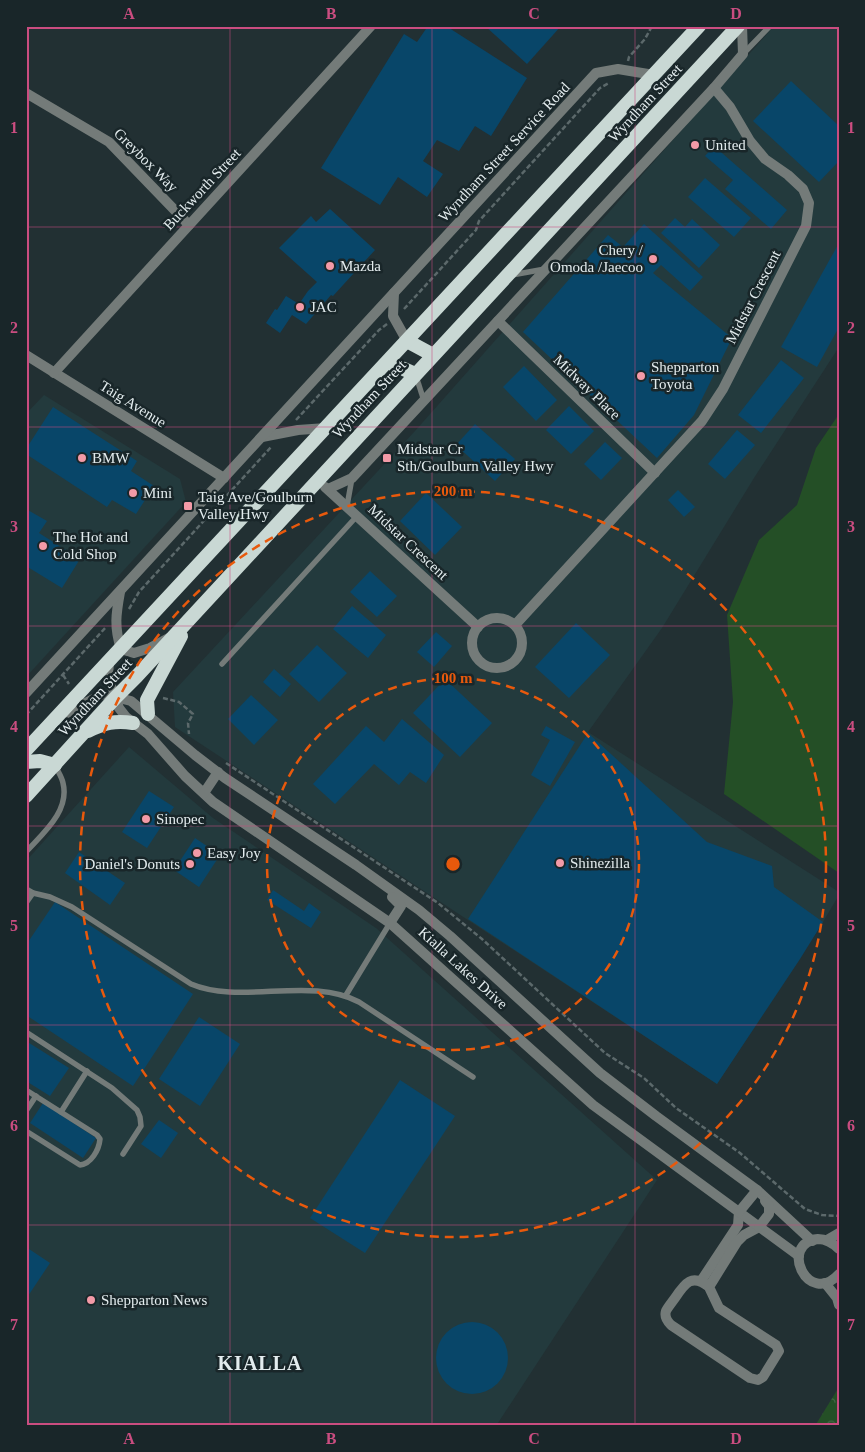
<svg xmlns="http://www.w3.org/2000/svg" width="865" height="1452" font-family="Georgia,serif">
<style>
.built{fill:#233a3d}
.grass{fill:#244f26}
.park{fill:url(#park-crowns)}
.building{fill:#084669}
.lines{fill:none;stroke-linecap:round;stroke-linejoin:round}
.path{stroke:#5c696b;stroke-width:2.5;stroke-dasharray:5 2.5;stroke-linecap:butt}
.service{stroke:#747b79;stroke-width:5.5}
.minor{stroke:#747b79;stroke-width:10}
.tertiary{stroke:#747b79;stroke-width:10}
.trunk{stroke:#c9d8d4;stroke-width:14}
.grid{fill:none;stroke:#ca4d80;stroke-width:1;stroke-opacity:0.55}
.ring{fill:none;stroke:#e8590c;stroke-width:2.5;stroke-dasharray:9 6}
.poi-dot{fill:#f39aa7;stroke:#192629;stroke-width:2}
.labels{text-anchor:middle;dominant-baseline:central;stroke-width:5;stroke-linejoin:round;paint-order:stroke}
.street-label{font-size:15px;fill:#e3ecee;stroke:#192629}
.poi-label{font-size:15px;fill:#e3ecee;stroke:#192629;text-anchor:start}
.district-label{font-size:20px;font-weight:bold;letter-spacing:1px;fill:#e3ecee;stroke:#192629}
.centre{fill:#e8590c;stroke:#192629;stroke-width:2.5}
.ring-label{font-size:15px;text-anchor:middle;font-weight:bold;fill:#e8590c;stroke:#192629;stroke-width:5;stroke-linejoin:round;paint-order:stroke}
.neatline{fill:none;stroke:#ca4d80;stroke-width:2}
.grid-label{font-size:16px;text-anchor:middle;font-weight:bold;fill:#ca4d80}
</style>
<defs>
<pattern id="park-crowns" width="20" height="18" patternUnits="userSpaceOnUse" patternTransform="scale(1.25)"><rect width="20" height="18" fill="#244f26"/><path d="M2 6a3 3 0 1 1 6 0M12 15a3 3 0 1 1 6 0" fill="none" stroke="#446846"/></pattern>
</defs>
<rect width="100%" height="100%" fill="#223033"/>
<!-- built -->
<g class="built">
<path d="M774,26H839V347L754,478L662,628L588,732L839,892V895L823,922L717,1084L175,727L173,692L415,431Z"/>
<path d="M44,395L180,479L186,502L26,677V414Z"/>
<path d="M129,747L213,818L376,928L657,1180L496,1426H26V861Z"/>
</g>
<!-- grass -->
<path class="grass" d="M839,414V873L724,794L733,702L727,615L759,540L797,505L816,448Z"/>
<!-- park -->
<path class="park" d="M839,1387V1426H815Z"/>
<!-- building -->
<g class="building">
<path d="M428,26H446L527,78L491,136L475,126L459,151L437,140L423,161L443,174L427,197L398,177L380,205L321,168L404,34L417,42Z"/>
<path d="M485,26H561L527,64Z"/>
<path d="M791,81L839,126V161L819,182L753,121Z"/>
<path d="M714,146L787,210L771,229L725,189L733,180L705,156Z"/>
<path d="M705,178L751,218L734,237L688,197Z"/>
<path d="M330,209L375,250L333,296L331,295L306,324L292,315L280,333L266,323L275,309L277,310L286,296L299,304L308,291L317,282L279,248L311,216L316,222Z"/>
<path d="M675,218L685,227L692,219L720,245L699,268L661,233Z"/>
<path d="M644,224L703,277L690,291L661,265L653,273L732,338L694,415L657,458L523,332L608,235L623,247Z"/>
<path d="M839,243V327L817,367L781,347Z"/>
<path d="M781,360L804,378L761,433L738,415Z"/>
<path d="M524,366L557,400L536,421L503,387Z"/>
<path d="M569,406L594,431L571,454L546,430Z"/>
<path d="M53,407L137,461L131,471L154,486L136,514L112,500L107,507L26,454V449Z"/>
<path d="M475,424L515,459L495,481L456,445Z"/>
<path d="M737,430L755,445L725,479L708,464Z"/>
<path d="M605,442L622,458L601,480L584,464Z"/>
<path d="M678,490L695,507L684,517L668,500Z"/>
<path d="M426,493L462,527L435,555L400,521Z"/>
<path d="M26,509L47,521L39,533L80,559L62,588L26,566Z"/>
<path d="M370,571L397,596L377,617L350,592Z"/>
<path d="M352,606L386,635L368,658L333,629Z"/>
<path d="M576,623L610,655L569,698L535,667Z"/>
<path d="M436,632L452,646L434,667L417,652Z"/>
<path d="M317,645L347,673L319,702L289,674Z"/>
<path d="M274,669L291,684L280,697L263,682Z"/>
<path d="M445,679L492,723L460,757L413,713Z"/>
<path d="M251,695L278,720L254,745L228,719Z"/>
<path d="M402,719L444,755L426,783L410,772L399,785L374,764L335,804L313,784L366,726L384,742Z"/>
<path d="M546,726L575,742L550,786L531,775L550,740L541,735Z"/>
<path d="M588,733L707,842L772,866L774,887L823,922L800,959L717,1084L468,919Z"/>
<path d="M149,791L174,807L147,848L122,832Z"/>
<path d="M195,838L220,855L199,887L174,870Z"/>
<path d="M79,852L125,883L110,905L65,873Z"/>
<path d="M273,890L304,911L309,903L321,912L311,928L267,900Z"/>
<path d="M55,902L193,994L133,1086L26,1015V945Z"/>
<path d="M199,1017L240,1044L200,1106L159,1079Z"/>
<path d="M26,1041L69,1068L50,1096L26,1081Z"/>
<path d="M400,1080L455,1116L365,1253L310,1218Z"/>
<path d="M43,1103L96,1138L83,1158L30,1123Z"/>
<path d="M159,1120L178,1133L161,1158L141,1144Z"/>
<path d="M26,1247L50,1263L26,1299Z"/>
<circle cx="472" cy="1358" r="36"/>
</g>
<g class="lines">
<!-- path -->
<g class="path">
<path d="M628,61L629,57L645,39L652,26"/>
<path d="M404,309L476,230L479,221L600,88L609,83"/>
<path d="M296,420L379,330L387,324"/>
<path d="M129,609L139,592L272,446"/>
<path d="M63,675L69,684"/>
<path d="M163,698L179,702L193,714L188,723L189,734"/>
<path d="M26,715L106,627"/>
<path d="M226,763L438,903L482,939L605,1053L644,1078L676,1108L740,1153L805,1209L822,1215L839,1216"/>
</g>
<!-- service -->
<g class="service">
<path d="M744,53L770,26"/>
<path d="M512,275L545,269"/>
<path d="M416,376L424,401"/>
<path d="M347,506L352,478"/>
<path d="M222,664L357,516"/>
<path d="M26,852C43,833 70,811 63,783C62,777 57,770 55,765"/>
<path d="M26,889L33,893L50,897L72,907L191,984C240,1005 311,976 359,1002L473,1077"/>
<path d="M26,903L33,893"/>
<path d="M346,995L390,923"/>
<path d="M26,1032L112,1088L137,1110L140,1117L141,1126L123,1154"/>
<path d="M26,1090L97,1135L100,1139C99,1150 91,1164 80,1165L26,1131"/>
<path d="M26,1111L36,1096"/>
<path d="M61,1112L87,1071"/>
</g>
<!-- minor -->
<g class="minor">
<path d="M26,93L109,142L189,225"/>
<path d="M394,293L393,316L407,341"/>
<path d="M498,321L655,473"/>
<path d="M26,355L224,478"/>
<path d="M54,373L371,26"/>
<path d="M262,437L298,430L326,428"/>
<path d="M325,487L478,627"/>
<path d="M328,489L352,478L714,88L743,54L742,26"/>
<path d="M120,592C116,614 114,627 121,649L134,653L150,648L169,638"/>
<circle cx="497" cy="643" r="25"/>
<path d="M515,625L702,421L723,389L806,226L809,203L803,189L788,175L765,159L750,141L730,107L714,88"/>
<path d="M26,693L596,73L618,69L654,75"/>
<path d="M827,1240L839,1233"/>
<path d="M701,1281L738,1225L739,1212"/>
<path d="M709,1287C692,1273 685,1283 675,1298C673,1301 668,1307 666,1311C664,1317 667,1321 671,1325L750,1378L758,1380L763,1377L779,1351L776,1345L719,1308L709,1287L737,1242L744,1235L759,1227"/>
</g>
<!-- tertiary -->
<g class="tertiary">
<path d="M109,661L108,678L119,708L126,717L148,734L185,776L213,802L390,923L593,1105L799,1256"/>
<path d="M61,716L103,694L131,701L195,755L225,778L356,865L419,910L450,936L600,1073L656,1116L757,1190L812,1241"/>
<path d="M204,793L218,772"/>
<path d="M390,923L401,906L392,897"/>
<path d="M739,1212L757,1190"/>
<path d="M759,1227L769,1214V1206L765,1201"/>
<path d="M839,1249C833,1243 827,1239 818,1239C778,1243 808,1308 839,1274"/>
<path d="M825,1283L837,1298L839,1305"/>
</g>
<!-- trunk -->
<g class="trunk">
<path d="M407,341L433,355"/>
<path d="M388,362L415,374"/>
<path d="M148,714L147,700L181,636"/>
<path d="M88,731C104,723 115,720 133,723"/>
<path d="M26,750L699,26"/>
<path d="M26,762L40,761L55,765"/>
<path d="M26,796L116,697L137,676L738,26"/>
</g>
</g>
<!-- grid -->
<path class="grid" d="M230,26V1426M432,26V1426M635,26V1426M26,227H839M26,427H839M26,626H839M26,826H839M26,1025H839M26,1225H839"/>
<!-- distance rings -->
<g class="ring">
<circle cx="453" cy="864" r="186"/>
<circle cx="453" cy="864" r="373"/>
</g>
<!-- markers -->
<g class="poi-dot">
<circle cx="695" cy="145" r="5"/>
<circle cx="653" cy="259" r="5"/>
<circle cx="330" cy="266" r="5"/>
<circle cx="300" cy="307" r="5"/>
<circle cx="641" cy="376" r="5"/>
<circle cx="82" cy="458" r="5"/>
<rect x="382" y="453" width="10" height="10" rx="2.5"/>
<circle cx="133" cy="493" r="5"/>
<rect x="183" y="501" width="10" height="10" rx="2.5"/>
<circle cx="43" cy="546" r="5"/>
<circle cx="146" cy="819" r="5"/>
<circle cx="197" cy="853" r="5"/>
<circle cx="560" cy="863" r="5"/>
<circle cx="190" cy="864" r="5"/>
<circle cx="91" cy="1300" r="5"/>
</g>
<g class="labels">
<!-- street labels -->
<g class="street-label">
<text transform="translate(645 103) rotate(-47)">Wyndham Street</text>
<text transform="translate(504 152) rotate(-47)">Wyndham Street Service Road</text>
<text transform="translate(146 160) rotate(45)">Greybox Way</text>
<text transform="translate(202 189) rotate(-47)">Buckworth Street</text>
<text transform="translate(753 297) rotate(-63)">Midstar Crescent</text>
<text transform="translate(587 387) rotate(44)">Midway Place</text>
<text transform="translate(369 399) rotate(-47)">Wyndham Street</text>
<text transform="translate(133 404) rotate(32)">Taig Avenue</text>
<text transform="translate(408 542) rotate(43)">Midstar Crescent</text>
<text transform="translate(95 697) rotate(-47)">Wyndham Street</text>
<text transform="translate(463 968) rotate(42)">Kialla Lakes Drive</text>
</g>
<!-- poi labels -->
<g class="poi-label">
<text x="705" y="145">United</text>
<text x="643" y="250" text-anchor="end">Chery /<tspan x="643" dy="17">Omoda /Jaecoo</tspan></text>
<text x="340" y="266">Mazda</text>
<text x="310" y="307">JAC</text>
<text x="651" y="367">Shepparton<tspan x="651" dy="17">Toyota</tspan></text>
<text x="397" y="449">Midstar Cr<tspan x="397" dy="17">Sth/Goulburn Valley Hwy</tspan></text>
<text x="92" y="458">BMW</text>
<text x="143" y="493">Mini</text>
<text x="198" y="497">Taig Ave/Goulburn<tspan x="198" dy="17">Valley Hwy</tspan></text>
<text x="53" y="537">The Hot and<tspan x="53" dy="17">Cold Shop</tspan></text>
<text x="156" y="819">Sinopec</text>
<text x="207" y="853">Easy Joy</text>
<text x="570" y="863">Shinezilla</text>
<text x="180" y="864" text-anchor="end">Daniel's Donuts</text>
<text x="101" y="1300">Shepparton News</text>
</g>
<!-- district labels -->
<g class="district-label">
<text x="260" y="1363">KIALLA</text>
</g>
</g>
<circle cx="453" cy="864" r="8" class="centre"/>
<g class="ring-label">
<text x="453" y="496">200 m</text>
<text x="453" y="683">100 m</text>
</g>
<!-- border -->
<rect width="865" height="1452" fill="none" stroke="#192629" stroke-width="55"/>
<rect x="28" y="28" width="810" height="1396" class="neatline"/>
<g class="grid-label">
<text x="129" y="19">A</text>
<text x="331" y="19">B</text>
<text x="534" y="19">C</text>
<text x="736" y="19">D</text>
<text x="14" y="133">1</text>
<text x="851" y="133">1</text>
<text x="14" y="333">2</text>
<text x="851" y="333">2</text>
<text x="14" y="532">3</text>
<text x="851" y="532">3</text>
<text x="14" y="732">4</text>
<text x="851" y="732">4</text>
<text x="14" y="931">5</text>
<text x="851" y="931">5</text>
<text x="14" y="1131">6</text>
<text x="851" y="1131">6</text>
<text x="14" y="1330">7</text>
<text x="851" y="1330">7</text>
<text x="129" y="1444">A</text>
<text x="331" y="1444">B</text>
<text x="534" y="1444">C</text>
<text x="736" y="1444">D</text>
</g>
</svg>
